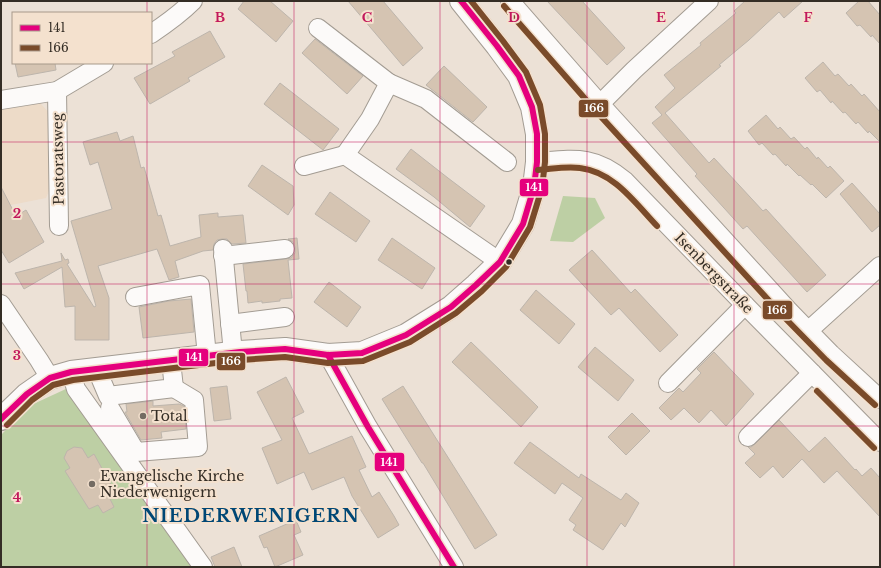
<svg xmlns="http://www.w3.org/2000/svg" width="881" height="568" font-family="'Libre Baskerville',serif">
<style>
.built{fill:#eddbc8}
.green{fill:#bdcfa4}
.building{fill:#d5c4b2;stroke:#bdb5ac}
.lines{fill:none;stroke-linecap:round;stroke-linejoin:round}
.minor-casing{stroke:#a39c93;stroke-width:20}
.major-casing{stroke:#a39c93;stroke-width:24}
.minor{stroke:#fcfaf9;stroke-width:18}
.major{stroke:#fcfaf9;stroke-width:22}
.bus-1-casing{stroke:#f4e1ce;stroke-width:9}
.bus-2-casing{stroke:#f4e1ce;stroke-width:9}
.bus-1{stroke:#e5007d;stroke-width:6}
.bus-2{stroke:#7a4b2a;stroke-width:6}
.grid{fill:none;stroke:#c2185b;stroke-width:1;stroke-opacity:0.55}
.bus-dot{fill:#342d25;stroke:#f4e1ce;stroke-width:1.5}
.poi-dot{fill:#746c63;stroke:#f4e1ce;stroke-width:1.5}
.labels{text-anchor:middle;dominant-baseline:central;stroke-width:4;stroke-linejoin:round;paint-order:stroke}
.street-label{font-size:14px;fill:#342d25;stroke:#f4e1ce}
.poi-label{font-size:14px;fill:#342d25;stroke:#f4e1ce;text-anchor:start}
.district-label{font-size:18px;font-weight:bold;letter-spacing:1px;fill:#004775;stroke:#f4e1ce}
.grid-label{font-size:13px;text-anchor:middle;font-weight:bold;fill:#c2185b;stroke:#f4e1ce;stroke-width:4;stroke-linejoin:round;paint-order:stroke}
.line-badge{stroke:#f4e1ce;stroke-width:1.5}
.badge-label{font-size:11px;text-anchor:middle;font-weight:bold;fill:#fff}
</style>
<rect width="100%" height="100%" fill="#ece1d6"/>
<!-- built -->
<path class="built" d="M40,103L51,115V186L46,198L1,207V110Z"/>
<!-- green -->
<g class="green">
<path d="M563,196L595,198L605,218L573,242L550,241Z"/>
<path d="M68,388L194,567H1V435L29,406Z"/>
</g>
<!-- building -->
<g class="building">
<path d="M244,1H270L293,21L276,42L238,9Z"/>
<path d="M348,1H383L423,48L403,66Z"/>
<path d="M547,1H582L625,48L607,65Z"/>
<path d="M745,1H803L784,18L779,12L749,40L719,65L721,66L665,113L709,163L714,158L763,211L766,209L826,275L807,292L747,226L743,229L695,176L697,174L652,123L662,115L655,107L675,88L664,75L701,45L700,43L736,13L734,11Z"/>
<path d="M859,1H868L880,15V44L872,35L871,37L860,25L857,26L846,13Z"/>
<path d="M210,31L225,57L188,78L190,81L150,104L134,78L175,56L172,52Z"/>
<path d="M315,39L363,76L347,94L302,53Z"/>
<path d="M823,62L835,76L838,74L849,86L851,84L862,96L864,94L880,112V142L869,131L868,133L858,122L856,124L845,112L843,113L832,101L831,103L820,90L817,92L805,78Z"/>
<path d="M15,63H55L56,70L18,77Z"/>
<path d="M444,66L487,107L473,122L426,85Z"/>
<path d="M280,83L339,129L323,150L264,104Z"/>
<path d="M766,115L778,129L780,127L791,139L794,137L805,149L807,147L817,159L818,157L828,168L830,166L844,181L826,198L812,184L811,185L800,175L799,176L787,164L786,166L775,154L773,155L762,143L759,145L748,131Z"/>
<path d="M117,132L120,141L133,136L141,168L144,167L158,216L161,215L170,246L201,237L199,215L218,213V217L243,215L246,243L232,244L227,239H222L217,240L214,244L213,250L203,251L175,261L179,277L169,280L157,249L98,266L109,298V340H75V306L65,307L62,267L24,289L15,273L62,261L61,253L65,260L68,259L69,263L67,264L94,307L96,306L71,221L112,209L98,162L90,165L83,142Z"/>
<path d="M411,149L448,178L485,206L470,227L434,197L396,169Z"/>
<path d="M262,165L293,186L294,205L288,215L248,186Z"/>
<path d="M852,183L880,214V225L872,232L840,194Z"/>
<path d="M1,187L16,216L26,210L44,242L9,263L1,250Z"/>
<path d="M330,192L370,221L356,242L315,214Z"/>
<path d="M297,238L299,259L288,260L292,298L280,299V301L262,303V301L248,303L247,291H246L243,264L286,259L291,258L295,253V247L293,242L288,239Z"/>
<path d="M392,238L435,268L422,289L378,260Z"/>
<path d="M592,250L631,293L635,289L678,335L660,352L619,308L611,315L569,270Z"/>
<path d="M329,282L361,307L347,327L314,302Z"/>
<path d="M536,290L575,324L559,344L520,310Z"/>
<path d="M191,299L194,332L143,338L139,307L169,301Z"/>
<path d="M471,342L538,407L521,427L452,362Z"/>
<path d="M595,347L634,380L618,401L578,367Z"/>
<path d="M714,352L754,394L726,426L711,410L699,423L684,408L671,420L659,408L679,388L683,392L701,373L697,369Z"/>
<path d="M286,377L304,412L292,418L309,454L352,436L366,467L359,470L372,497L379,492L394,516L399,525L378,538L352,496L344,477L312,490L304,472L277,484L262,448L282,440L257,392Z"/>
<path d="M227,386L231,419L214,421L210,388Z"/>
<path d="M403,386L497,535L475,549L423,463H422L382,399Z"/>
<path d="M153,401V406L179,404L184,406L186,429L161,432L162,438L141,440L126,414L125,412H127L126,404Z"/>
<path d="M632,413L650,431L626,455L608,437Z"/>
<path d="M779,420L809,452L825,437L855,470L856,469L862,476L871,468L880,478V517L837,471L824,483L802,459L783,478L773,466L760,478L745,463L755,454L748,447H751L755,444Z"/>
<path d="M530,442L579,478L581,474L621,500L626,493L639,503L625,527L621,523L603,550L573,530L576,525L569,520L583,498L562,483L555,494L514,463Z"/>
<path d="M74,447L82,448L88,458L94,454L116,494L109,497L114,507L103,513L98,505L89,509L65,471L70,468L64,458L67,451Z"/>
<path d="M296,520L301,532L294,535L303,555L275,567L267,547L264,548L259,536Z"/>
<path d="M234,547L242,567H215L211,557Z"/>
</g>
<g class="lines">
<defs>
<g id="minor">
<path d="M510,1L600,104L789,311L831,354L880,399"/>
<path d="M318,28L389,83"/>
<path d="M151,34C166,24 180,14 193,1"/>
<path d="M57,91L59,226"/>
<path d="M1,100L57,91L104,63"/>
<path d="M600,104L634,70L709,1"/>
<path d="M537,162C575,159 594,155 625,181L745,305L880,442"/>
<path d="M304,166L345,155"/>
<path d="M223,249L233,353"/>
<path d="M223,256L285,249"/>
<path d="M500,262L345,155L370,119L389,83L426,99L507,162"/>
<path d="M135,297L200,285L207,356"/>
<path d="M1,304L39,360L50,378"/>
<path d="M230,324L285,317"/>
<path d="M808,331L880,266"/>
<path d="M328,355L368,427L454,567"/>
<path d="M97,370L108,396L174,388L171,361"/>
<path d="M71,372L76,389L203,567"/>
<path d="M668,383L745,305"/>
<path d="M110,408L136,452L198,447L194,400L174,388"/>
<path d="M748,437L812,373"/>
</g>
<path id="major" d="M1,419L27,394L50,378L71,372L240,352L285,349L328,355L362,353L406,335L451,307L476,285L500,262L523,224L534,187L537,162V134L532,107L519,76L497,46L461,1"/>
</defs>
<!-- minor casing -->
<use href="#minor" class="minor-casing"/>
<!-- major casing -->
<use href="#major" class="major-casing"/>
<!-- minor -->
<use href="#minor" class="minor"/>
<!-- major -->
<use href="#major" class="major"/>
<defs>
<g id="bus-1">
<path d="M328,355L368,427L454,567"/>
<path d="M1,419L27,394L50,378L71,372L240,352L285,349L328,355L362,353L406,335L451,307L476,285L500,262L523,224L534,187L537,162V134L532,107L519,76L497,46L461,1"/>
</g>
<g id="bus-2">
<path d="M504,6L594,109L783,316L826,360L875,405"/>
<path d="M538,170C552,169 566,166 580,168C614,172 635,203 657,226"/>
<path d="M817,391L874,448"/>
<path d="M7,425L32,400L53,385L73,380L241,360L285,357L328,363L363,361L410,342L456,313L482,291L506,267L530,227L542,188L545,162V134L540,105L526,72L503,41L471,1"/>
</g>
</defs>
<!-- bus-1 casing -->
<use href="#bus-1" class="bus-1-casing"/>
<!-- bus-2 casing -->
<use href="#bus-2" class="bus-2-casing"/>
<!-- bus-1 -->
<use href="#bus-1" class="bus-1"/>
<!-- bus-2 -->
<use href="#bus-2" class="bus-2"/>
</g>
<!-- grid -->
<path class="grid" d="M147,1V13M294,1V567M440,1V567M587,1V567M734,1V567M147,63V567M1,142H880M1,284H880M1,426H880"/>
<!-- markers -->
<circle class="bus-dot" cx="509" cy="262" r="3.5"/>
<g class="poi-dot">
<circle cx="143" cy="416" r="4"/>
<circle cx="92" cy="484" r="4"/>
</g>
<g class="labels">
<!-- street labels -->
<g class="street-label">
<text transform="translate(58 159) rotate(-91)">Pastoratsweg</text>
<text transform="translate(714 273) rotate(46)">Isenbergstraße</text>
</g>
<!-- poi labels -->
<g class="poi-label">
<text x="151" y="416">Total</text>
<text x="100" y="476">Evangelische Kirche<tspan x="100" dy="16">Niederwenigern</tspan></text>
</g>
<!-- district labels -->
<g class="district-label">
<text x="251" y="516">NIEDERWENIGERN</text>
</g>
</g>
<g class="grid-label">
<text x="220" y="22">B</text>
<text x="367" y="22">C</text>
<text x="514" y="22">D</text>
<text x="661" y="22">E</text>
<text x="808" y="22">F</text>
<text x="17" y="218">2</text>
<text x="17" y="360">3</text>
<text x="17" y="502">4</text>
</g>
<g class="line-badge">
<rect x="578" y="99" width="31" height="19" rx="4" fill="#7a4b2a"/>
<rect x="519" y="178" width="30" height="19" rx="4" fill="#e5007d"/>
<rect x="762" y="300" width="31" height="20" rx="4" fill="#7a4b2a"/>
<rect x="178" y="348" width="31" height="19" rx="4" fill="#e5007d"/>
<rect x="216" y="352" width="30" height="19" rx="4" fill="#7a4b2a"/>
<rect x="374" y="452" width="31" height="20" rx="4" fill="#e5007d"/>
</g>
<g class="badge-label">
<text x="594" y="112">166</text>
<text x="534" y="191">141</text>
<text x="777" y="314">166</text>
<text x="194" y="361">141</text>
<text x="231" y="365">166</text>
<text x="389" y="466">141</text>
</g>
<!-- border -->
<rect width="881" height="568" fill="none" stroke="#342d25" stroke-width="4"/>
<!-- legend -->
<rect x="12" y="12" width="140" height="52" fill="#f4e1ce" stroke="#a7998a"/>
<rect x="20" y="25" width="20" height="6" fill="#e5007d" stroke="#a7998a"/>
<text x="48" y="32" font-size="12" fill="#342d25">141</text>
<rect x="20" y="45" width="20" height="6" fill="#7a4b2a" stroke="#a7998a"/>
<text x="48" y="52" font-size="12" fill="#342d25">166</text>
</svg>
